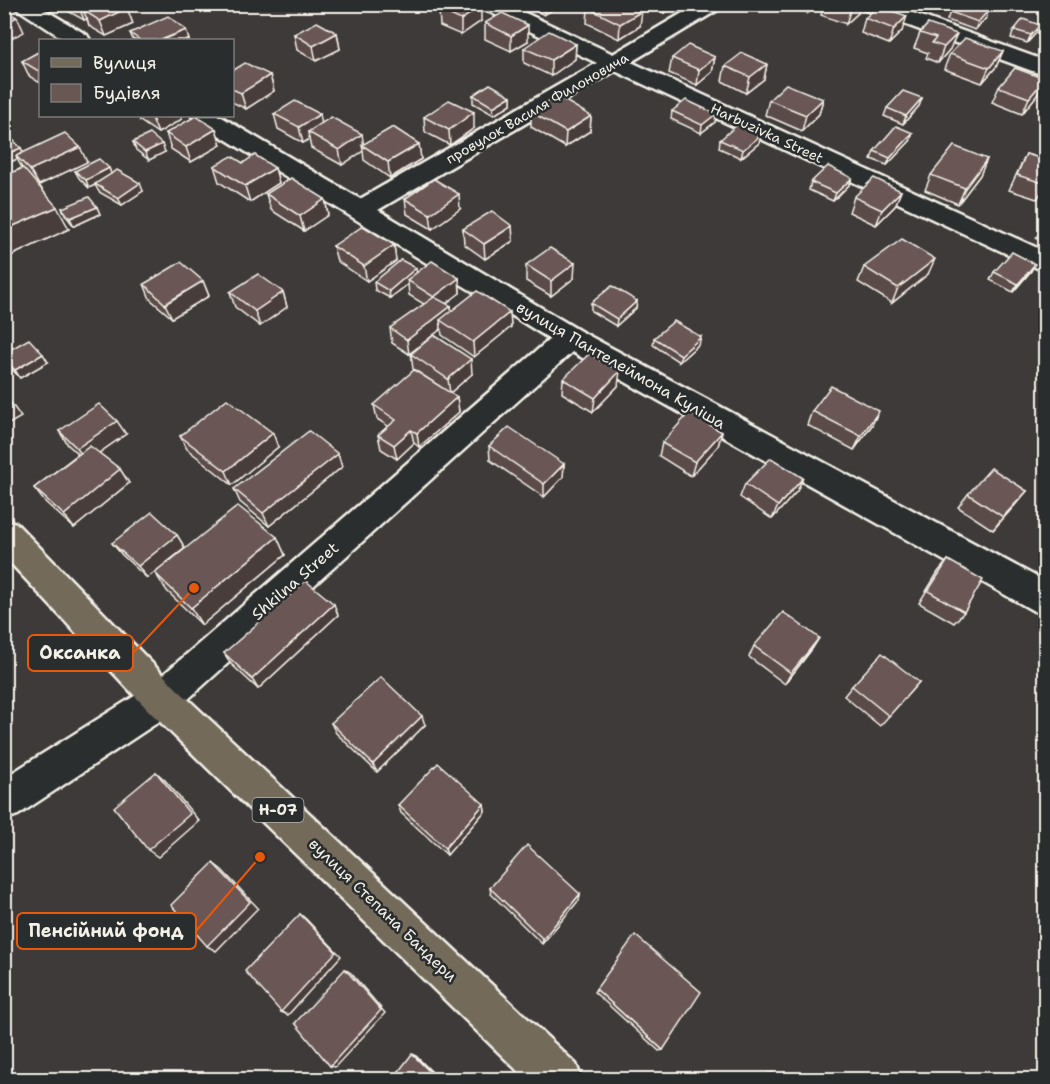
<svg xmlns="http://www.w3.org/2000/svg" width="1050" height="1084" font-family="'Shantell Sans',sans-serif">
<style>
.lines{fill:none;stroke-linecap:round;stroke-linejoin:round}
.street-casing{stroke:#f4f1e8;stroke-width:5}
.primary-casing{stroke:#f4f1e8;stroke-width:5}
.street{fill:#2a2d2e;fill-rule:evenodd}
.primary{fill:#736b5a;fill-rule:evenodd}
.wall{fill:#5a4b48;stroke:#f4f1e8;stroke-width:1.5}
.shaded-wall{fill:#4a3d3b;stroke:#f4f1e8;stroke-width:1.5}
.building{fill:#695754;stroke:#f4f1e8;stroke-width:1.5}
.labels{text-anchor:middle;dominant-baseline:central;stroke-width:5;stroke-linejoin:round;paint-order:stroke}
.far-street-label{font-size:14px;fill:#f4f1e8;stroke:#2a2d2e}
.shield{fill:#2a2d2e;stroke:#b7b6b0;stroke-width:1.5}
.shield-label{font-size:15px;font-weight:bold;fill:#f4f1e8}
.street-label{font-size:16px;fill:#f4f1e8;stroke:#2a2d2e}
.leader{fill:none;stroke:#e8590c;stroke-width:2}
.callout-dot{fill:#e8590c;stroke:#2a2d2e;stroke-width:2}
.callout{fill:#2a2d2e;stroke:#e8590c;stroke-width:2}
.callout-label{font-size:18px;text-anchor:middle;font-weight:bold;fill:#f4f1e8}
</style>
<rect width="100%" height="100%" fill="#3d3a39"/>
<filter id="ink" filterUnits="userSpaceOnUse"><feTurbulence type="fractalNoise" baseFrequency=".0167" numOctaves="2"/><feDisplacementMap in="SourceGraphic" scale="12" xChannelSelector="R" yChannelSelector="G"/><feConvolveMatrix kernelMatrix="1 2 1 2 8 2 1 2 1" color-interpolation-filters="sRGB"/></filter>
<g filter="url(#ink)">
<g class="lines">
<defs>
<g id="street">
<path d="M10,4H35L87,35L90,40H65Z"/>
<path d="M478,4H506L613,54L698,4H724L721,8L631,62L1046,252V272L615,71L378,210L580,331L1046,582V615L1034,611L572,352L175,711L18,815L4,820V778L149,687L550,339L196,121L192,116H220L360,199L597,63L481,8Z"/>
<path d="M857,4H888L1046,61V76L860,8Z"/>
</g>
<path id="primary" d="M4,519L16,523L175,687L576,1064L582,1080H527L149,711L4,556Z"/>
</defs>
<!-- street casing -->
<use href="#street" class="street-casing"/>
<!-- primary casing -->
<use href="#primary" class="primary-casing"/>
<!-- street -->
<use href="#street" class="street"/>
<!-- primary -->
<use href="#primary" class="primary"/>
</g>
<!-- wall -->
<g class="wall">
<path d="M121,4L127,8L133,24L106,36L89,26L87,19L84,20L57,5Z"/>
<path d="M393,4H411L403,9Z"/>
<path d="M522,4H562L544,15Z"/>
<path d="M646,4H677L664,13Z"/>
<path d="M784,4H817L808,13Z"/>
<path d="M824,4H860L858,13L846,24L821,15Z"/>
<path d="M588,8L640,26L619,39L587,23Z"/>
<path d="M439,10L481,21L461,35L440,26Z"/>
<path d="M950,12L986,18L975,30L947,20Z"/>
<path d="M865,18L902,31L889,44L861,33Z"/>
<path d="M485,23L528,41L511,51L485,39Z"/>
<path d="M928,24L950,49L938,63L926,58L928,53L914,48L920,33Z"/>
<path d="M186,30L189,40H133L130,33Z"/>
<path d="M1014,30L1036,33L1027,43L1011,38Z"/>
<path d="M1046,31V47L1037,44L1041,36Z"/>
<path d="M337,33L340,49L316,61L297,50L294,34Z"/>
<path d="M576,44L575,59L551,76L524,63V48Z"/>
<path d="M40,51V83L29,76L22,61Z"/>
<path d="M1003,51L996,67L982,83L944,69L950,54Z"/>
<path d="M715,57L712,72L697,85L669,73L672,58Z"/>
<path d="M767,64L764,79L746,93L722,81L725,66Z"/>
<path d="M232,71L270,75L274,91L246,109L232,102Z"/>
<path d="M999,87L1037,95L1022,114L992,102Z"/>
<path d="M473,95L511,96V104L494,115L473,103Z"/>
<path d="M1046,96V105L1042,104Z"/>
<path d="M922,98L919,106L903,124L884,116L887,108Z"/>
<path d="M823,99L819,114L802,131L765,115L769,100Z"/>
<path d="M672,111L715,122L701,133L671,119Z"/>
<path d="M531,112L591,116L590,131L565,147L531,127Z"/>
<path d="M274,114L322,123L364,144H419L421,159L390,178L364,160L363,151L342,165L311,148L309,139L303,143L278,129Z"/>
<path d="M138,116H181L182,119L158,133L140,121Z"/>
<path d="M424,117L474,128L450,145L425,132Z"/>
<path d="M216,129L221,145L191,162L171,149L166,133Z"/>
<path d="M761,135L759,143L741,158L719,148L720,140Z"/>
<path d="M910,141L887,165L871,159L874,151Z"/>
<path d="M133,142L165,152L149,160L136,150Z"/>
<path d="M21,148L23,153L87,162L39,185L69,229L4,259V176L22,168L17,159L4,165Z"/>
<path d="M1026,154L1046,160V185L1037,199L1009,190Z"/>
<path d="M987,159L980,175L958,204L925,190L931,175Z"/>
<path d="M243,163L275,168L279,183L250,202L219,182L214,166Z"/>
<path d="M109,168L111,174L143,191L122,205L99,192L95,185L89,188L79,178L75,171Z"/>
<path d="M852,178L849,185L833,201L809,190L811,182Z"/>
<path d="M901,191L895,206L876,225L849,212L854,197Z"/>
<path d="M266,194L325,199L328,215L304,231L271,210Z"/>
<path d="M405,199L460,209L432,229L407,214Z"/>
<path d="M97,207L100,214L74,226L66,216L62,208Z"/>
<path d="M1046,223V243L1036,238Z"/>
<path d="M512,226L513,241L485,259L464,244L463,229Z"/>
<path d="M394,245L396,261L367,281L337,261L333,246Z"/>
<path d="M526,265L574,278L551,296L526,281Z"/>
<path d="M864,267L928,274L892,303L858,282Z"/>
<path d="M1031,271L1013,292L990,280L994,272Z"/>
<path d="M417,273L459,278L460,293L446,303L451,306V311L510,312L511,327L474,357L442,335L441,329L409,354L392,343L390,328L424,304L409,295L408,284L390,298L375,290L374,282Z"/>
<path d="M203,281L209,296L172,318L150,299L144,284Z"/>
<path d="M230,292H283L287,307L260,326L235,307Z"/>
<path d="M637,301L636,308L616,326L591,311V303Z"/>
<path d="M654,338L699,344L679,362L653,345Z"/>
<path d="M4,353L48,362L20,378L4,361Z"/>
<path d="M411,354L472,374L450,393L457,397L459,412L419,447L414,443L397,459L381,449L378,435L388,426L377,419L374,405L439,386L413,369Z"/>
<path d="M563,379L618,386L593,412L562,393Z"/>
<path d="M812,411L872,425L854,450L807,425Z"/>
<path d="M59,431L126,434L99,453L120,469L129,483L74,528L44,501L34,488L78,454L68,445Z"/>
<path d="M722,432L718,446L691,476L659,456L662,443Z"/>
<path d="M180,436L278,447L232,485L187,449Z"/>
<path d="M489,446L564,464L563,477L544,497L490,460Z"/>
<path d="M338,454L342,467L269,526L240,502L234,489Z"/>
<path d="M745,484L797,491L772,519L740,497Z"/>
<path d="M1027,491L993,530L958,507L968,494Z"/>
<path d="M177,535L185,548L147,578L122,555L112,543Z"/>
<path d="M277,537L285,555L202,625L167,591L155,573Z"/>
<path d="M948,560L964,612L954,623L919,603L938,572Z"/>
<path d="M338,615L258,689L231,664L224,653Z"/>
<path d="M819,638L812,649L785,684L749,657L754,646Z"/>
<path d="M919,682L880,726L844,696L852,686Z"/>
<path d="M331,723L425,725L377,772L336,733Z"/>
<path d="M484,804L485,811L447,855L401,813L398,805Z"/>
<path d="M490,888L580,894L579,900L542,944L491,894Z"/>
<path d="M596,989L663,1050L659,1051L594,992Z"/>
<path d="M772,1073L778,1080H761L765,1074Z"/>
</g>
<!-- shaded-wall -->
<g class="shaded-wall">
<path d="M78,4H110L83,10L87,19L84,20Z"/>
<path d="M402,4H411L403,9Z"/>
<path d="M544,4H562L544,15Z"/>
<path d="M665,4H677L664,13Z"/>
<path d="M810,4H817L808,13Z"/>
<path d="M855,4H860L858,13L846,24L851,8Z"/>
<path d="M481,6V21L461,35V20Z"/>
<path d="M127,8L133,24L106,36L100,21Z"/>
<path d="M989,10L986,18L975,30L978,22Z"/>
<path d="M642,11L640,26L619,39L620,24Z"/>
<path d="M907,16L902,31L889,44L894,29Z"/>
<path d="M17,17L24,32L4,42V23Z"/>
<path d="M528,25V41L511,51V36Z"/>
<path d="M1040,25L1036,33L1027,43L1031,35Z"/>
<path d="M186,30L189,40H161Z"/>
<path d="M337,33L340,49L316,61L313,46Z"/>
<path d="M957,34L950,49L938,63L944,47Z"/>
<path d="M576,44L575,59L551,76V60Z"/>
<path d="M1003,51L996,67L982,83L989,68Z"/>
<path d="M715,57L712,72L697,85L699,70Z"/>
<path d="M767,64L764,79L746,93L750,77Z"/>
<path d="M270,75L274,91L246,109L241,93Z"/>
<path d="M1045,79L1037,95L1022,114L1029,98Z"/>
<path d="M511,96V104L494,115L493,107Z"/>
<path d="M922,98L919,106L903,124L906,116Z"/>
<path d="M823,99L819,114L802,131L806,115Z"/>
<path d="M474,112V128L450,145L449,130Z"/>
<path d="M320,114L323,130L308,132L309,139L303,143L299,127Z"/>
<path d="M716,114L715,122L701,133L702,125Z"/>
<path d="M156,116H181L182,119L158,133L152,118Z"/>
<path d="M591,116L590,131L565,147L566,132Z"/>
<path d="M216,129L221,145L191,162L186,147Z"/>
<path d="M913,133L910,141L887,165L890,158Z"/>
<path d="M362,134L364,147L362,145L363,151L342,165L339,150Z"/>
<path d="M761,135L759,143L741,158L743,150Z"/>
<path d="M162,144L165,152L149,160L145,152Z"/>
<path d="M419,144L421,159L390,178L388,162Z"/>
<path d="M80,147L87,162L39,185L30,170Z"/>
<path d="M21,148L25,156H16L17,159L4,165V155Z"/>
<path d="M987,159L980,175L958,204L965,188Z"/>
<path d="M109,168L112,176L89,188L86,180Z"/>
<path d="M275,168L279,183L250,202L245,186Z"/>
<path d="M852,178L849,185L833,201L836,193Z"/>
<path d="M140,183L143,191L122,205L118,198Z"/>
<path d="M901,191L895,206L876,225L882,210Z"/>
<path d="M459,194L460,209L432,229L430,214Z"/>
<path d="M325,199L328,215L304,231L300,216Z"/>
<path d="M57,207L69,229L4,259V230Z"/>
<path d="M97,207L100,214L74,226L70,218Z"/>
<path d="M512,226L513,241L485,259L484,244Z"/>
<path d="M394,245L396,261L367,281L364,266Z"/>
<path d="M935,259L928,274L892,303L898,288Z"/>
<path d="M575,263L574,278L551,296V281Z"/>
<path d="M1035,264L1031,271L1013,292L1018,284Z"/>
<path d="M416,268L417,276L407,280L408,284L390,298L389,291Z"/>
<path d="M459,278L460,293L435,312L434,297Z"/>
<path d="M203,281L209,296L172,318L165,304Z"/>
<path d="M283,292L287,307L260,326L255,311Z"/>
<path d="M637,301L636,308L616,326L617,319Z"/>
<path d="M451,306L452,321L440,320L441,329L409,354L407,340Z"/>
<path d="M510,312L511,327L474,357L473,342Z"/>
<path d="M701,337L699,344L679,362L681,355Z"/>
<path d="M43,354L48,362L20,378L15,370Z"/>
<path d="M471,359L472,374L450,393L448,379Z"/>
<path d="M620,371L618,386L593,412L595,398Z"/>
<path d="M457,397L459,412L419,447L417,433Z"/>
<path d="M11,403L21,417L4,427V407Z"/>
<path d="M879,411L872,425L854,450L861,436Z"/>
<path d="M117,421L126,434L86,462L77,448Z"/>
<path d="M411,430L414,443L397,459L394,445Z"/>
<path d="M722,432L718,446L691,476L695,462Z"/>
<path d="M273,433L278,447L232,485L226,471Z"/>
<path d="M338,454L342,467L269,526L263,513Z"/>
<path d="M564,464L563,477L544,497V484Z"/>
<path d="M120,469L129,483L74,528L64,515Z"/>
<path d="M803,478L797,491L772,519L778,506Z"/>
<path d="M1027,491L1016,504L993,530L1003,517Z"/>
<path d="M177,535L185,548L147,578L138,566Z"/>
<path d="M277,537L285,555L202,625L191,608Z"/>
<path d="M334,604L338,615L258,689L252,679Z"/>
<path d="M819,638L812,649L785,684L791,673Z"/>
<path d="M422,716L425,725L377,772L373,764Z"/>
<path d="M156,772L165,780L199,821L158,857L148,850Z"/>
<path d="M484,804L485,811L447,855L445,848Z"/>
<path d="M213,863L222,870L258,908L216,951L207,946Z"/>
<path d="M580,894L579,900L542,944L543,939Z"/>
<path d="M300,914L306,919L341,956L288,1015L281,1012Z"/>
<path d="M345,969L351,973L385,1013L335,1067L330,1066Z"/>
<path d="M412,1054L415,1055L440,1080H438Z"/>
</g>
<!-- building -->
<g class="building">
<path d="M95,4H121L127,8L100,21L83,10Z"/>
<path d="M448,4H477L481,6L461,20L439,10Z"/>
<path d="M594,4H628L642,11L620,24L588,8Z"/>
<path d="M840,4H855L851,8Z"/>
<path d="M958,4H974L989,10L978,22L950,12Z"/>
<path d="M878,6L907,16L894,29L865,18Z"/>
<path d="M4,11L17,17L4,23Z"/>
<path d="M502,13L528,25L511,36L485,23Z"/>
<path d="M168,16L186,30L161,40H140L130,33Z"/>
<path d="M1023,19L1040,25L1031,35L1014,30Z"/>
<path d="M317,22L337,33L313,46L294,34Z"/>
<path d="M928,24L957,34L944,47L932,43L936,38L920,33Z"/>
<path d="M549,31L576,44L551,60L524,48Z"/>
<path d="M1046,31V38L1041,36Z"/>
<path d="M965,38L1003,51L989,68L950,54Z"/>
<path d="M688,45L715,57L699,70L672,58Z"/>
<path d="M40,51V72L22,61Z"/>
<path d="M742,53L767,64L750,77L725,66Z"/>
<path d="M245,63L270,75L241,93L232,89V71Z"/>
<path d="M1015,68L1045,79L1029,98L999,87Z"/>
<path d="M490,84L511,96L493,107L473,95Z"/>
<path d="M786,84L823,99L806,115L769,100Z"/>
<path d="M903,91L922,98L906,116L887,108Z"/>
<path d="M557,96L591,116L566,132L531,112Z"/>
<path d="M449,100L474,112L449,130L424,117Z"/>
<path d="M686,100L716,114L702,125L672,111Z"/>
<path d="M295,101L320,114L299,127L274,114Z"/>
<path d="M196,116L216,129L186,147L166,133Z"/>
<path d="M331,117L362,134L339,150L308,132Z"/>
<path d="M738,124L761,135L743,150L720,140Z"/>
<path d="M896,126L913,133L890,158L874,151Z"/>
<path d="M393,127L419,144L388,162L362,145Z"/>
<path d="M65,133L80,147L30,170L16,156Z"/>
<path d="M150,134L162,144L145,152L133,142Z"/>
<path d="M12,139L21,148L4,155V143Z"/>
<path d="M954,146L987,159L965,188L931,175Z"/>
<path d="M1026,154L1046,160V184L1017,175Z"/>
<path d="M255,155L275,168L245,186L214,166L232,156L243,163Z"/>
<path d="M99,159L109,168L86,180L75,171Z"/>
<path d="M828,166L852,178L836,193L811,182Z"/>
<path d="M23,168L57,207L4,230V176Z"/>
<path d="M117,170L140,183L118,198L95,184Z"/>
<path d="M291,178L325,199L300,216L266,194Z"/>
<path d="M874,178L901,191L882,210L854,197Z"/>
<path d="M434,179L459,194L430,214L405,199Z"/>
<path d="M89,197L97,207L70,218L62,208Z"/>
<path d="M492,211L512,226L484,244L463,229Z"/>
<path d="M363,226L394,245L364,266L333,246Z"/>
<path d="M902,239L935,259L898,288L864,267Z"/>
<path d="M550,248L575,263L551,281L526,265Z"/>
<path d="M1012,252L1035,264L1018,284L994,272Z"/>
<path d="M401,260L416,268L389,291L374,282Z"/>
<path d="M432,261L459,278L434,297L451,306L407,340L390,328L434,297L407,280Z"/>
<path d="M181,262L203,281L165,304L144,284Z"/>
<path d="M258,274L283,292L255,311L230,292Z"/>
<path d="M612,286L637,301L617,319L591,303Z"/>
<path d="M477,291L510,312L473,342L440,320Z"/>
<path d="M674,321L701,337L681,355L654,338Z"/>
<path d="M434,335L471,359L448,379L411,354Z"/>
<path d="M29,339L43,354L15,370L4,359V353Z"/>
<path d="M589,354L620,371L595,398L563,379Z"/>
<path d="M414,370L457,397L417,433L411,430L394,445L378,435L396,420L374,405Z"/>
<path d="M831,386L879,411L861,436L812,411Z"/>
<path d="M4,395L11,403L4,407Z"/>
<path d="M227,399L273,433L226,471L180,436Z"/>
<path d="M99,404L117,421L77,448L59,431Z"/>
<path d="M689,413L722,432L695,462L662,443Z"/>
<path d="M509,427L564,464L544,484L489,446Z"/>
<path d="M309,431L338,454L263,513L234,489Z"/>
<path d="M90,446L120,469L64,515L34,488Z"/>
<path d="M771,458L803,478L778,506L745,484Z"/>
<path d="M991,468L1027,491L1003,517L968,494Z"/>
<path d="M238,506L277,537L191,608L155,573Z"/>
<path d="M152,512L177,535L138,566L112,543Z"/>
<path d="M948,560L983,580L964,612L928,591Z"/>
<path d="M306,581L334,604L252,679L224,653Z"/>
<path d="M783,612L819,638L791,673L754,646Z"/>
<path d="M882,653L919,682L889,716L852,686Z"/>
<path d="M381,677L422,716L373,764L331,723Z"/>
<path d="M438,763L484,804L445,848L398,805Z"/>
<path d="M156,772L190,814L148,850L114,807Z"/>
<path d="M527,845L580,894L543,939L490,888Z"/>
<path d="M213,863L250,902L207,946L171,905Z"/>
<path d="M300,914L336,952L281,1012L245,971Z"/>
<path d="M635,935L701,992L663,1050L596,989Z"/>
<path d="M345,969L381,1010L330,1066L295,1023Z"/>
<path d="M412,1054L438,1080H392Z"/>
<path d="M772,1073L778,1080H767Z"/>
</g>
</g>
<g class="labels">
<!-- far-street labels -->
<g class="far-street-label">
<text transform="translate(537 108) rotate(-30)">провулок Василя Филоновича</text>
<text transform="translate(767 133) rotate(25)">Harbuzivka Street</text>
</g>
<!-- shield labels -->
<rect class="shield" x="252.5" y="798" width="51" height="24" rx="4.5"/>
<g class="shield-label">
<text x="278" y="810">Н-07</text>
</g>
<!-- street labels -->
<g class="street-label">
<text transform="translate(621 365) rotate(30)">вулиця Пантелеймона Куліша</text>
<text transform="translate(295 581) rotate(-41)">Shkilna Street</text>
<text transform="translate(383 910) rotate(44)">вулиця Степана Бандери</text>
</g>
</g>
<!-- callouts -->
<path class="leader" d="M194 588L133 653M260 857L196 931"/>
<g class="callout-dot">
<circle cx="194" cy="588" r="6"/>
<circle cx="260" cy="857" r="6"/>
</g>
<g class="callout">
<rect x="28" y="635" width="105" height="36" rx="6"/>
<rect x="17" y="913" width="179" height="36" rx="6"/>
</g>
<g class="callout-label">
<text x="80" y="659">Оксанка</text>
<text x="106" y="937">Пенсійний фонд</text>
</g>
<!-- margin -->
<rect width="1050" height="1084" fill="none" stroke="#2a2d2e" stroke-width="24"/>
<rect x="12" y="12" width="1026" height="1060" fill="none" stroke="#f4f1e8" stroke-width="2" filter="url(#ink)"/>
<!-- legend -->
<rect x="39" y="39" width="195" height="78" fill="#2a2d2e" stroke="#7b7b78" stroke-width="1.5"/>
<rect x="51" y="58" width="30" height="9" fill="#736b5a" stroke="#7b7b78" stroke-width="1.5"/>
<text x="93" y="69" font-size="18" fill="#f4f1e8">Вулиця</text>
<rect x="51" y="84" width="30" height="18" fill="#695754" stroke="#7b7b78" stroke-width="1.5"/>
<text x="93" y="99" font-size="18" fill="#f4f1e8">Будівля</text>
</svg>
